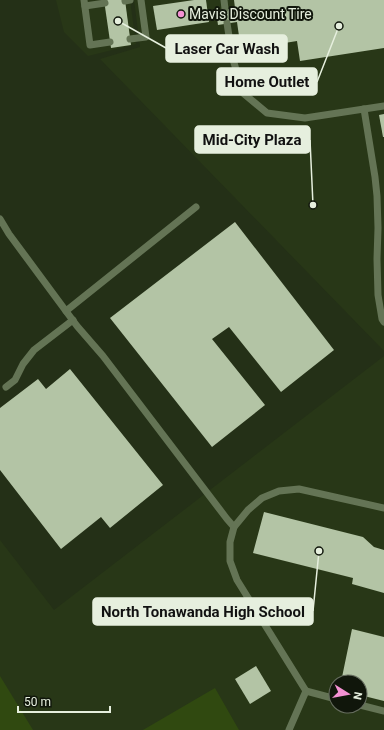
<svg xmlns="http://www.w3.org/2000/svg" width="384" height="730" font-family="Roboto,sans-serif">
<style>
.built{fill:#283717;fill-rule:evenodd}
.green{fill:#304910}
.building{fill:#b3c4a5}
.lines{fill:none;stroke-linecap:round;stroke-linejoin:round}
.lane{stroke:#647455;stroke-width:7}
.poi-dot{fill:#f491d3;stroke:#10160b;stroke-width:1.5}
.labels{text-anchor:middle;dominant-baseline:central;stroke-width:4;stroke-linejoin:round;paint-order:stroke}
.poi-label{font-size:14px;fill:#e6efde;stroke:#10160b;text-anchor:start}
.leader{fill:none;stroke:#e6efde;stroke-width:1.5}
.callout-dot{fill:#e6efde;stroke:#10160b;stroke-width:1.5}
.callout{fill:#e6efde;stroke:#e6efde;stroke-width:1.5}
.callout-label{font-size:15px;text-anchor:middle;font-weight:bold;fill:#111}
</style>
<rect width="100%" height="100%" fill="#243017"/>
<!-- built -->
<g class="built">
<path d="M56,0H130L136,44L88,56L64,32Z"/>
<path d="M134,0H384V351L100,59L140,47Z"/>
<path d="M384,356V730H0V540L54,610ZM336,682H360V706H336Z"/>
</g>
<!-- green -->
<g class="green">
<path d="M0,676L33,730H0Z"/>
<path d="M215,688L239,730H143Z"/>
</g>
<!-- building -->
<g class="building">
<path d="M104,0H125L131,45L111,48Z"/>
<path d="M194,0H206L209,22L157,30L153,6Z"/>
<path d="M234,0H384V48L300,61L297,41L241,50L237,22L218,25L216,11L235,8Z"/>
<path d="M384,114V137H383L379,115Z"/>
<path d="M235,222L334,350L281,392L229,327L212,339L265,405L212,447L110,318Z"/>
<path d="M70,369L163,485L110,528L101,517L61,549L0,470V408L38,379L46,389Z"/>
<path d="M264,512L363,537L374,547L384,550V593L352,584L353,578L253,553Z"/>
<path d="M352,629L384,637V701L360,695V682H341Z"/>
<path d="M256,666L271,691L250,704L235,679Z"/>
</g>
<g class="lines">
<!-- lane -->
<g class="lane">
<path d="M84,0L90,45L110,42"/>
<path d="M224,0L225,9"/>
<path d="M125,1L130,0"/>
<path d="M85,6L105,3"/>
<path d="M227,23L232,56L243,93L267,113L305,118L384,106"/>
<path d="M130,39L146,37L141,0"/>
<path d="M364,109L375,177L377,196L378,228L377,259L378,295L382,319L384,322"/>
<path d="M0,219L9,234L77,326L103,356L227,519L234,527"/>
<path d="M66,311L196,207"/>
<path d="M6,387L15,380L23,364L34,350L73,320"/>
<path d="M306,691L336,699"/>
<path d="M360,705L384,711"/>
<path d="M289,730L306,691L237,580L230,561V542L234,527L248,510L262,498L279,491L299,489L384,508"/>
</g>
</g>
<!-- markers -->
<circle class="poi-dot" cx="181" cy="14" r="4"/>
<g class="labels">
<!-- poi labels -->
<g class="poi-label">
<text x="189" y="14">Mavis Discount Tire</text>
</g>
</g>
<!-- callouts -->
<path class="leader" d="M118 21L166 48M339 26L317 82M313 205L310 140M319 551L313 611"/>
<g class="callout-dot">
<circle cx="118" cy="21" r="4"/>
<circle cx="339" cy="26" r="4"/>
<circle cx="313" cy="205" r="4"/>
<circle cx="319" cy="551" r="4"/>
</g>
<g class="callout">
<rect x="166" y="35" width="121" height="27" rx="4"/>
<rect x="217" y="68" width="100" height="27" rx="4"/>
<rect x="195" y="126" width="115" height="27" rx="4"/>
<rect x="93" y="598" width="220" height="27" rx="4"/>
</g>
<g class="callout-label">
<text x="227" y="54">Laser Car Wash</text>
<text x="267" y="87">Home Outlet</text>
<text x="252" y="145">Mid-City Plaza</text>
<text x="203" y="617">North Tonawanda High School</text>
</g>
<!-- north arrow -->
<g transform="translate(348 694) rotate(101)"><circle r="19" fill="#10160b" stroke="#666d5f"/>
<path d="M0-3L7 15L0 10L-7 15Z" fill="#f491d3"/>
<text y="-6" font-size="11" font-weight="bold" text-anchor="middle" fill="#e6efde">N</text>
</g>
<!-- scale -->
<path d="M18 706v6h92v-6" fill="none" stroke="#e6efde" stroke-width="2"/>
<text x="24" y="706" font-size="12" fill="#e6efde" stroke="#10160b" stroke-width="3" paint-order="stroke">50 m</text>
</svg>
